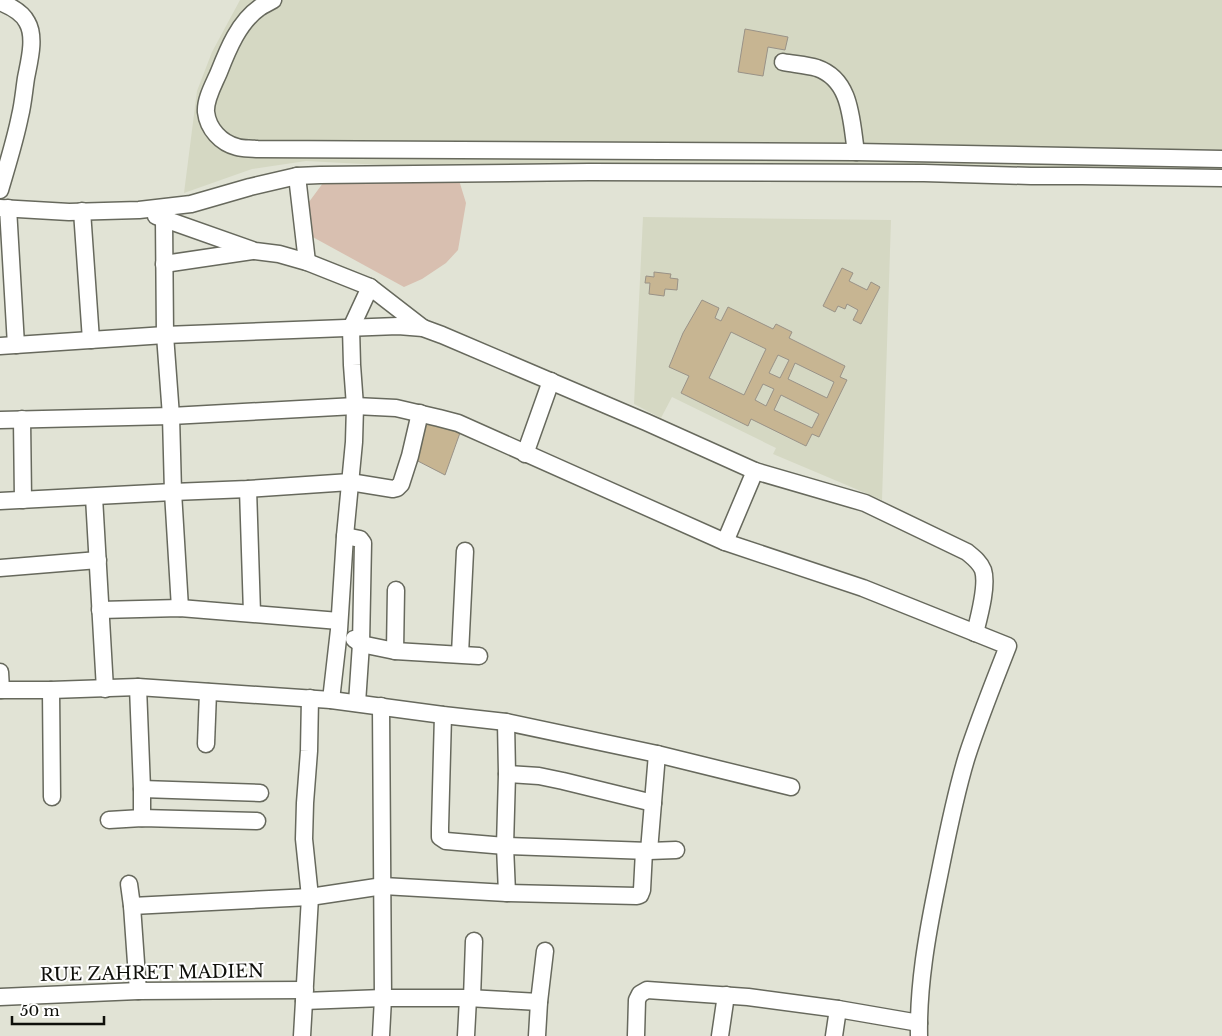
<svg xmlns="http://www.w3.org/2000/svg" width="1222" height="1036" font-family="'Libre Baskerville',serif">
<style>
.built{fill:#d5d8c3}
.green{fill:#d8bfb0}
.building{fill:#c7b592;stroke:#999287;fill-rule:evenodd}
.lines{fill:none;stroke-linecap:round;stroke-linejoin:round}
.minor-casing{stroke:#67695d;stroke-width:19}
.minor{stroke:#fff;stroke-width:16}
.labels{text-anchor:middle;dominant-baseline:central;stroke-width:4;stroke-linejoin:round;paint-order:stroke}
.street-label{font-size:18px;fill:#0e0f0a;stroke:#fff}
</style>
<rect width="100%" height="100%" fill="#e1e3d5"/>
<!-- built -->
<g class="built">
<path d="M240,0H1222V175L888,169L382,165L306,161L252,169L184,193L197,91L212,52Z"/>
<path d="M643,217L891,220L882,500L773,454L776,448L672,397L661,418L634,404Z"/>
</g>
<!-- green -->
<path class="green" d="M372,177H458L466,203L458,250L446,263L422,279L404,287L309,235V202L323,183L364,184Z"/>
<!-- building -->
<g class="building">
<path d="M745,29L788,37L785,50L768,47L763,76L738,72Z"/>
<path d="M842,268L853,273L849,281L867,290L871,282L880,287L861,324L853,320L858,310L847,304L845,309L838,306L835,312L823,306Z"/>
<path d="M654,272L671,274L670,278L678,279L677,290L665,289L664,296L649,294L650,283H645L646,276L654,277Z"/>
<path d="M702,300L719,308L715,318L721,321L728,307L773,329L776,324L792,332L789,338L845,366L840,377L847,380L819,437L812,434L806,446L751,419L748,426L681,393L689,376L669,367L683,333ZM731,332L766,349L744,395L709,378ZM778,355L789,360L780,378L769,373ZM795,363L834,382L827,398L788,379ZM763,384L774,389L766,406L755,400ZM781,395L819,414L812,428L774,410Z"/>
<path d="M422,415L461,430L445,475L412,458Z"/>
</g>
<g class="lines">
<defs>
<g id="minor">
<path d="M273,0C268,3 263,5 259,8C239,22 228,49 219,72C214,84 205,99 206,112C208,129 221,143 237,147C243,149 250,148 257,149L856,152L1222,159"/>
<path d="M0,2C10,6 22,12 27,22C36,37 29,62 26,78C24,91 23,104 20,116C15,141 7,166 0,190"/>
<path d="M783,62C793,64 807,65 817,68C852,80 851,121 856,152"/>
<path d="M297,176L307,262"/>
<path d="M0,208L69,212L139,210L191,204L250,187L297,176L320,175L589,172L924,173L1031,176H1082L1222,178"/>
<path d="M8,208L16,345"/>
<path d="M82,211L91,340"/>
<path d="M156,216L255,251L279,254L307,262L370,287L423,328"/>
<path d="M164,219L165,335L171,416L173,492L180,608"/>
<path d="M164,264L252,251"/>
<path d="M0,346L165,335L398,326L423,328L442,335L646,422L755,471L865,503L967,552C973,557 980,562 983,570C988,585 979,617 975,633"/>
<path d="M22,419L23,500"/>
<path d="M0,420L171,416L355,406L396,408L439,418L458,423L725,542L863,588L1008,646C994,682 979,719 967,756C954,798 946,842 937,886C927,935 918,986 919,1036"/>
<path d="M525,454L551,381"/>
<path d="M248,489L252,613"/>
<path d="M94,497L105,689"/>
<path d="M0,501L173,492L248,489L350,482L393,489L397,488L401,484L410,456L420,413"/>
<path d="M345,536L360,539L363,543L361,644L357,703"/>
<path d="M725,542L755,471"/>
<path d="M0,568L98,560"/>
<path d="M100,610L180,608L339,621"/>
<path d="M354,639L361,644L395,651L479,656"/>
<path d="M395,651L396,590"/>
<path d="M460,654L465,551"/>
<path d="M0,672L1,690"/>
<path d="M138,687L142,789V818"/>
<path d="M0,690H51L138,687L331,700L443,715L506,722L657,754L791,787"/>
<path d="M51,690L52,797"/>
<path d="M331,700L339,630L345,536L354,442L355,406L352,365L351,328L370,287"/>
<path d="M381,706L383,998L381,1036"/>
<path d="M443,715L440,828V837L446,841L505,846L649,851L676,850"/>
<path d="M506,722L507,774L505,846L507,893"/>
<path d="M206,744L208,692"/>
<path d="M507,774L539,776L563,781L653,803"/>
<path d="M142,789L260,793"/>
<path d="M109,820L142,818L257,821"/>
<path d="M649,851L657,754"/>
<path d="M129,884L132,906L138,991"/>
<path d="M132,906L310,897L383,886L507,893L637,896L640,895L642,890L644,851"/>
<path d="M0,997L138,991L305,990"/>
<path d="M472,998L474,941"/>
<path d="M304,1001L383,998H468L539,1002"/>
<path d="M302,1036L310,897L304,839L305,803L309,751L310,698"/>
<path d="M466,1036L468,998"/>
<path d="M537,1036L539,1002L545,951"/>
<path d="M636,1036L637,1000L640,994L647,990L748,997L838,1009L919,1023"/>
<path d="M720,1036L726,995"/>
<path d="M834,1036L838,1009"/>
</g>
</defs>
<!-- minor casing -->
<use href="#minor" class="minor-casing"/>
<!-- minor -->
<use href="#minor" class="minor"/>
</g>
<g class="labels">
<!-- street labels -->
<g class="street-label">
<text transform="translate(152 973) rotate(-1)">RUE ZAHRET MADIEN</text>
</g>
</g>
<!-- scale -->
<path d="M12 1016v8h92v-8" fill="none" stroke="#0e0f0a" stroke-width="2.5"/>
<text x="20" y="1016" font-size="15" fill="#0e0f0a" stroke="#ffffff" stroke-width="4" paint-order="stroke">50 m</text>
</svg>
